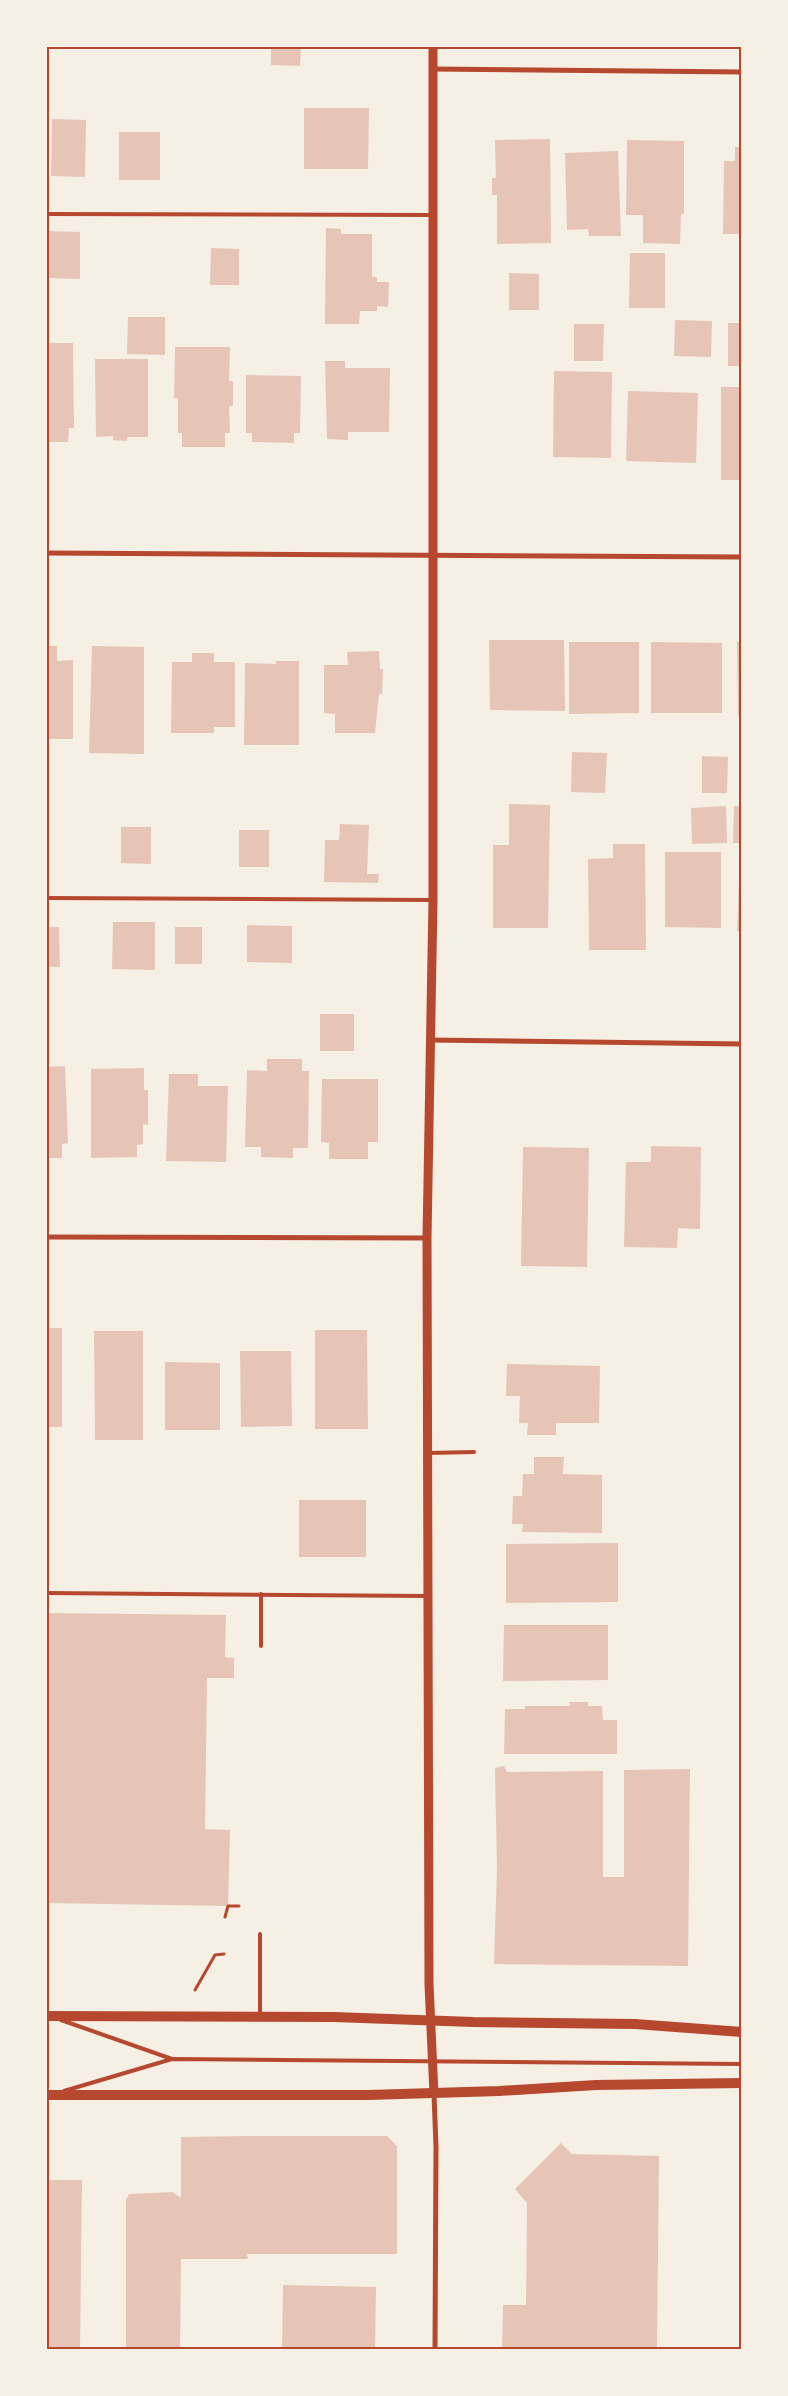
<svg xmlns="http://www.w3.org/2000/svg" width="788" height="2396" font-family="Cabin,sans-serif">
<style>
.building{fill:#e6c5b7}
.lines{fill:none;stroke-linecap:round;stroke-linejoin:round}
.path{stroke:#b5482f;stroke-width:3}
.service{stroke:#b5482f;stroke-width:4}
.minor{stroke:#b5482f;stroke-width:5}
.tertiary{stroke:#b5482f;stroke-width:9}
.secondary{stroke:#b5482f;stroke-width:10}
.neatline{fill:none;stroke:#b5482f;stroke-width:2}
</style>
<rect width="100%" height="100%" fill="#f6efe4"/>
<!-- building -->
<g class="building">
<rect x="46" y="46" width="25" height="3"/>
<path d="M271,46H301L300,66L271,65Z"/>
<path d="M304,108H369L368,169H304Z"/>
<path d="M52,119L86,120L85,177L51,176Z"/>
<rect x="119" y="132" width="41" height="48"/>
<path d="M550,139L551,243L497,244V195H492V178H496L495,140Z"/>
<path d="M627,140L684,141V214H681L680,244L643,243V215H626Z"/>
<path d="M735,147H742V234H723L724,161H735Z"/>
<path d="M618,151L621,236H589L588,229L567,230L565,153Z"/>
<path d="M326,228L341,229V234H372V277H377V282H389L388,307L377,306V311H360L359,324H325Z"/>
<path d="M46,231L80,232V279L46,278Z"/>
<path d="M211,248L239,249V285H210Z"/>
<path d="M630,253H665V308H629Z"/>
<path d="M509,273L539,274V310H509Z"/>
<path d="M128,317H165V355L127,354Z"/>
<path d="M675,320L712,321L711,357L674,356Z"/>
<rect x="728" y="323" width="14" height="43"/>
<path d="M574,324H604L603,361H574Z"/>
<path d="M46,343H73L74,428H69L68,442H46Z"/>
<path d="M175,347H230L229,381H233V406H229L230,433H225V447H182V433H178V398H174Z"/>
<path d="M95,359H148V437H127V441L113,440V436L96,437Z"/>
<path d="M325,361H345V368H390L389,432H348V440L327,439Z"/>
<path d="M554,371L612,372L611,458L553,457Z"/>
<path d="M246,375L301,376L300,433H294V443L252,442V433H246Z"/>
<rect x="721" y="387" width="21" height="93"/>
<path d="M628,391L698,393L696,463L626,461Z"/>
<path d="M489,640H564L565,711L490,710Z"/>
<path d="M569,642H639V713L569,714Z"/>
<path d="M651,642L722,643V713H651Z"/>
<path d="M737,642H742V716H738Z"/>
<path d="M46,646H57V661L73,660V739H46Z"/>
<path d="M92,646L144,647V754L89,753Z"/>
<path d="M379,651L380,669H383L382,694H379L375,733H335V714L324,713V665H348L347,652Z"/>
<path d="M192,653H214V662H235V727H214V733H171L172,662H192Z"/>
<path d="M276,661H299V745H244L245,663L276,664Z"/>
<path d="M572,752L607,753L605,793L571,792Z"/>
<path d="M702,756L728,757L727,793H702Z"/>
<path d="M509,804L550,805L548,928H493V845H509Z"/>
<path d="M726,806L727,843L692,844L691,808Z"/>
<path d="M734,806H742V843H733Z"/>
<path d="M340,824L369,825L367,874H379L378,883L324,882L325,840H339Z"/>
<path d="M121,827H151V864L121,863Z"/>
<rect x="239" y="830" width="30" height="37"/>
<rect x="46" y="833" width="3" height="36"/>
<path d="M613,844H645L646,950H589L588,859L613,858Z"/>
<path d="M665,852H721V928L665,927Z"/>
<path d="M740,857H742V932L737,931Z"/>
<path d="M113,922H155V970L112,969Z"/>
<path d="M247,925L292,926V963L247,962Z"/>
<path d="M46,927H59L60,967H46Z"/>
<rect x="175" y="927" width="27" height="37"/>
<rect x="320" y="1014" width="34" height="37"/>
<path d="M267,1059H302V1071H309L308,1148H293V1158L261,1157V1147H245L247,1070L267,1071Z"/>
<path d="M65,1066L68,1143L62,1144V1158H46V1067Z"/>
<path d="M144,1068V1090H148V1125L143,1124V1144L137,1145V1157L91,1158V1069Z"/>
<path d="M169,1074H198V1086H228L226,1162L166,1161Z"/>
<path d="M322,1079H378V1142H368V1159H329V1143L321,1142Z"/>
<path d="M651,1146L701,1147L700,1229L678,1228L677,1248L624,1247L626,1162H651Z"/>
<path d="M523,1147L589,1148L587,1267L521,1266Z"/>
<rect x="46" y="1328" width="16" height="99"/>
<path d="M315,1330H367L368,1429H315Z"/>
<path d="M94,1331H143V1440H95Z"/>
<path d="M240,1351H291L292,1426L241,1427Z"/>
<path d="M165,1362L220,1363V1430H165Z"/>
<path d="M507,1364L600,1366L599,1423H556V1435H527L528,1423H519L520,1396H506Z"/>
<path d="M534,1457H564L563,1474L602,1475V1533L522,1532L523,1524H512L513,1496H522L523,1474H534Z"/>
<rect x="299" y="1500" width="67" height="57"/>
<path d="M618,1543V1602L506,1603V1544Z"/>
<path d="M46,1613L226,1615L225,1657L234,1658V1678H207L205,1829L230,1830L228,1906L46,1903Z"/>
<path d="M504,1625H608V1680L503,1681Z"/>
<path d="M569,1702H588V1706H602L603,1720H617V1754H504L505,1709H525V1706H570Z"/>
<path d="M504,1766L507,1772L603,1771V1877H624V1770L690,1769L688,1966L494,1964L497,1869L495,1768Z"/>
<path d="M247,2136H387L397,2146V2254H247L248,2259H181L180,2350H126V2200L129,2194L173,2192L181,2198V2137Z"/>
<path d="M561,2143L572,2154L659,2156L657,2350H502L503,2305H526L527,2203L515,2189Z"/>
<path d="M46,2180H82L80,2350H46Z"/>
<path d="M283,2285L376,2287L375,2350H282Z"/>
</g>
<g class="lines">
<!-- path -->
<g class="path">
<path d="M225,1917L228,1906H239"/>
<path d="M195,1990L215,1955L224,1954"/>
</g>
<!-- service -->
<g class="service">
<path d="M46,214L431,215"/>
<path d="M46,898L433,900"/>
<path d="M428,1453L474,1452"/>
<path d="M46,1593L428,1596"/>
<path d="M261,1646V1594"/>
<path d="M260,2016V1934"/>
<path d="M61,2020L172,2059"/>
<path d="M64,2091L172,2059L742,2064"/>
</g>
<!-- minor -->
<g class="minor">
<path d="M433,69L742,72"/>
<path d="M46,553L742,557"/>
<path d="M430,1040L742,1044"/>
<path d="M46,1237L427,1238"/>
<path d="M434,2094L436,2147L435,2350"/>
</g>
<!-- tertiary -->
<path class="tertiary" d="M433,46V900L427,1238L429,1984L434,2094"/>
<!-- secondary -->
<g class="secondary">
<path d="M46,2016L334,2017L473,2022L635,2024L742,2032"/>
<path d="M46,2095H368L499,2091L596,2085L742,2083"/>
</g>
</g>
<!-- border -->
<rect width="788" height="2396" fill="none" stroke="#f6efe4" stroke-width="95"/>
<rect x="48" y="48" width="692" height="2300" class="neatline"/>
</svg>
